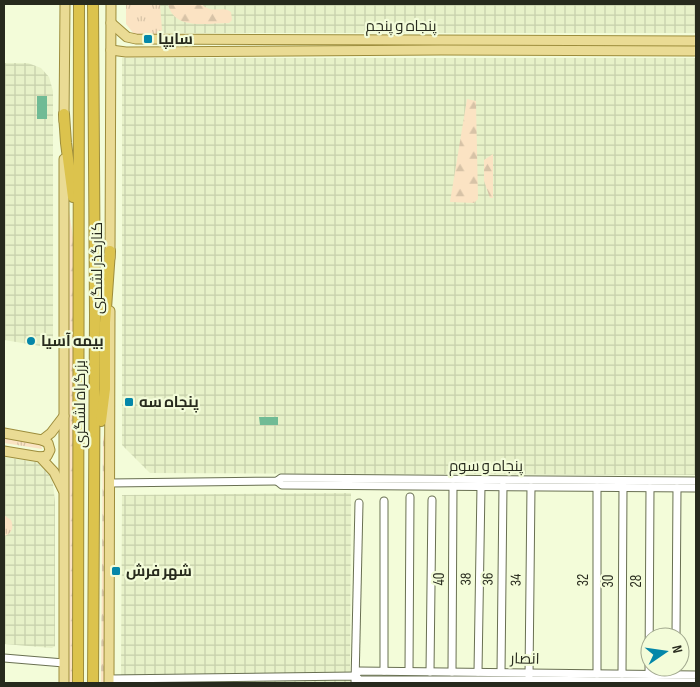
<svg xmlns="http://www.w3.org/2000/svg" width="700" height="687" font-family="'Sofia Sans Condensed',Cairo,sans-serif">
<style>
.industrial{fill:url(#industrial-grid)}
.grass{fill:url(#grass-tufts)}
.forest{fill:url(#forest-firs)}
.water{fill:#70bb95}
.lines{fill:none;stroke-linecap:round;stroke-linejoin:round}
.minor-casing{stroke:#697052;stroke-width:9}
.major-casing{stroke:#9d8d3c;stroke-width:11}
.highway-casing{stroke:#9d8d3c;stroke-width:12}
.minor{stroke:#fff;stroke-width:7}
.major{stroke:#eadb94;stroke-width:9}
.highway{stroke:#dcc34d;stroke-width:10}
.poi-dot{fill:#0487a9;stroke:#f3fcd9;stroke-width:2}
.labels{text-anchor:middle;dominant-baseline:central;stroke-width:4.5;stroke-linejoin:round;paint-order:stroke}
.street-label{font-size:15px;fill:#272a1d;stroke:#f3fcd9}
.poi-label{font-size:15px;font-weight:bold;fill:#272a1d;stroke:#f3fcd9;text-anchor:start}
</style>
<defs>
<pattern id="industrial-grid" width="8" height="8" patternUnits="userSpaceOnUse" patternTransform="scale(1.25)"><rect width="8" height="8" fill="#e7f1c8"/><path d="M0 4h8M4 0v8" fill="none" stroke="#c6cfab"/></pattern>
<pattern id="grass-tufts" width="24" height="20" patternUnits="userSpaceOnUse" patternTransform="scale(1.25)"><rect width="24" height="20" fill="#fbe3c3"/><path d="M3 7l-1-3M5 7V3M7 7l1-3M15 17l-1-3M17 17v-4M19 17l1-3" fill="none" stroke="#d7c3a7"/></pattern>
<pattern id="forest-firs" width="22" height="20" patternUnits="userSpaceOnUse" patternTransform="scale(1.25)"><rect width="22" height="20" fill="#fbe3c3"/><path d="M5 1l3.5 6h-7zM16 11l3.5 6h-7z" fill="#d7c3a7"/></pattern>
</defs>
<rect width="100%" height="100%" fill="#f3fcd9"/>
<!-- industrial -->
<g class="industrial">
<path d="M126,4H696V33H135Z"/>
<path d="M122,58H696V475L150,473L122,445Z"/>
<path d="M4,63H28L41,68L49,77L53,91V348L4,340Z"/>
<path d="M4,457L36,462L52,475L55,502V646L52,648L4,644Z"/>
<path d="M351,493L350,683H121L122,495Z"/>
</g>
<!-- grass -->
<g class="grass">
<path d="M126,4H160L162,30L159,35L134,34L126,24Z"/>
<path d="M4,437L41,444L42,449L4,443Z"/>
<path d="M4,515L11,520C14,527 12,534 4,536Z"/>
</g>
<!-- forest -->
<g class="forest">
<path d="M168,4H201C213,15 221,5 231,12L232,20L229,23C208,23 174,31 168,4Z"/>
<path d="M467,99L476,101L478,199L474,203L450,202Z"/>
<path d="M493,154V198H490L484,181V160Z"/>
<path d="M68,204L75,251L74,683H68Z"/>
<path d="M107,422L106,683H101L103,439Z"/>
</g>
<!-- water -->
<g class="water">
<rect x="37" y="96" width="10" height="23"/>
<path d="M259,417H278V425H260Z"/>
</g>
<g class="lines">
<defs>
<g id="minor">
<path d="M277,481L282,485L696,488"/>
<path d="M110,483L277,481L281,478L696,481"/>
<path d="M676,637L677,488"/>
<path d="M4,658L64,663"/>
<path d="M384,671V501"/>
<path d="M409,671L410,497"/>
<path d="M430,672L432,500"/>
<path d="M452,672L453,486"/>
<path d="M478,672L481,486"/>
<path d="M501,672L503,486"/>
<path d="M597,674V487"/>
<path d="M622,674L623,487"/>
<path d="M649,674L650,488"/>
<path d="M355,676L359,671L696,675"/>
<path d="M529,676L531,487"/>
<path d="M109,679L355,676L360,680H529L696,682"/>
<path d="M355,683L359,503"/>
</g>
<g id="major">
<path d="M111,23L127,37L136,39L696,41"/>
<path d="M111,50L126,52L441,50L696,51"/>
<path d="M64,121L65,4"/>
<path d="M110,258L111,4"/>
<path d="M4,433L42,440L48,443L50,450L47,456L40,457"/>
<path d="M42,440L51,433L64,416"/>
<path d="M4,451L40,457L54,472L63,490"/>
<path d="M64,683V159"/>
<path d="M109,683L110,311"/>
</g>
<g id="highway">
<path d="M93,4L95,315L93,683"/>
<path d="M64,114L66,143L73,197"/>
<path d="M101,421L105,389V323L110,251"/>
<path d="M78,683L79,4"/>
</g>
</defs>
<!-- minor casing -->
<use href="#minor" class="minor-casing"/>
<!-- major casing -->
<use href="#major" class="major-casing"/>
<!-- highway casing -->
<use href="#highway" class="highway-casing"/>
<!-- minor -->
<use href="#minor" class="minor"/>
<!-- major -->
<use href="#major" class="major"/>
<!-- highway -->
<use href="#highway" class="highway"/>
</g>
<!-- markers -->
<g class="poi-dot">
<rect x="143" y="34" width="10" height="10" rx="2.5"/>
<circle cx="31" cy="341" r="5"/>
<rect x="124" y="397" width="10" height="10" rx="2.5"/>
<rect x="111" y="566" width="10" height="10" rx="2.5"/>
</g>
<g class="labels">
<!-- street labels -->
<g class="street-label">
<text x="401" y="26">پنجاه و پنجم</text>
<text transform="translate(97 268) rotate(-90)">کنارگذر لشگری</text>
<text transform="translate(80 404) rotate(-90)">بزرگراه لشگری</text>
<text x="486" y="466">پنجاه و سوم</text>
<text transform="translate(439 579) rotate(-90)">40</text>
<text transform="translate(466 579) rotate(-89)">38</text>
<text transform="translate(488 579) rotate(-89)">36</text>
<text transform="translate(516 580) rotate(-89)">34</text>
<text transform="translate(583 580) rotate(-90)">32</text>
<text transform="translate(608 581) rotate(-90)">30</text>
<text transform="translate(636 581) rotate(-90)">28</text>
<text transform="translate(525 659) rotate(1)">انصار</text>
</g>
<!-- poi labels -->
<g class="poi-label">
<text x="158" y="39">سایپا</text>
<text x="41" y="341">بیمه آسیا</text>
<text x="139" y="402">پنجاه سه</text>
<text x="126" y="571">شهر فرش</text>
</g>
</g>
<!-- border -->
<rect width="700" height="687" fill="none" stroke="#272a1d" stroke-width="10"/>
<!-- north arrow -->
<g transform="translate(665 652) rotate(77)"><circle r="24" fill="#f3fcd9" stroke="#a1a88e"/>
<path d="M0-4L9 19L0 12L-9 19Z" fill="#0487a9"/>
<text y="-8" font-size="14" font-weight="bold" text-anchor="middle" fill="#272a1d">N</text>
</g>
</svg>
